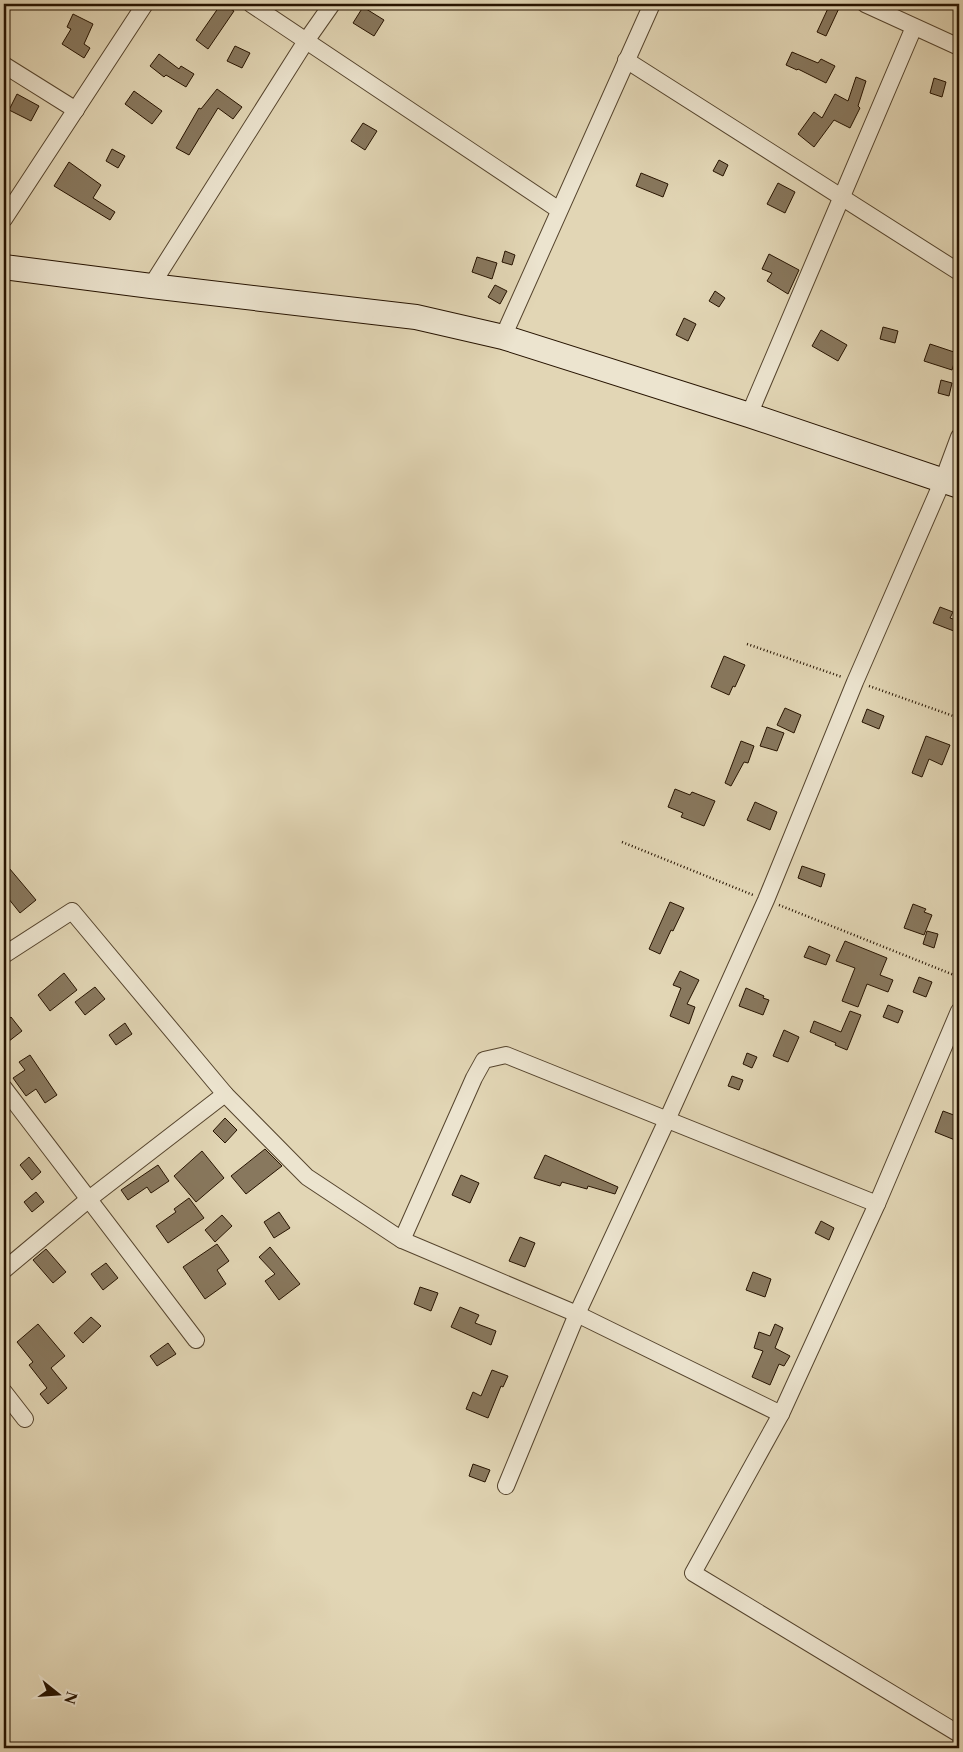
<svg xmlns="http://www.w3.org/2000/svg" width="963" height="1752" font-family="'Libre Caslon Text',serif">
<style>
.building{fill:#88785e;stroke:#261300}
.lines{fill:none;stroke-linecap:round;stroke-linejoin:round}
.street-casing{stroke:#55442d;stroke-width:18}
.secondary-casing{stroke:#261300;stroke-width:26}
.path{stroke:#261300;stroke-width:2.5;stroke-dasharray:1 2.5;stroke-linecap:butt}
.street{stroke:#ece4cf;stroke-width:16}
.secondary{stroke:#ece4cf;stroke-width:24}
</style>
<rect width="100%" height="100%" fill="#e2d6b5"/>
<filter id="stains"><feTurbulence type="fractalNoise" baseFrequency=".004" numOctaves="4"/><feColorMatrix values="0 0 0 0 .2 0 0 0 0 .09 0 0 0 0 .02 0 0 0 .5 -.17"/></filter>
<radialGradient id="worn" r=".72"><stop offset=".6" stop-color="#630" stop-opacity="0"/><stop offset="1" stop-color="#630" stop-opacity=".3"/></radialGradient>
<!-- building -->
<g class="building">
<path d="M221,4L234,11L208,49L196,40Z"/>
<path d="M830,4H841L826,36L817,32Z"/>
<path d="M363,7L384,20L374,36L353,23Z"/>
<path d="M73,14L93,24L84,44L90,48L84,58L62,44L71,29L67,27Z"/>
<path d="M235,46L250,53L242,68L227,61Z"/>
<path d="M792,52L818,63L821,59L835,66L826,83L798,69L797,70L786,65Z"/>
<path d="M159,54L179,69L181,66L194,74L186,87L166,75L164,77L150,66Z"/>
<path d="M856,77L866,81L858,106L860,108L850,128L834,120L814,147L798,134L814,112L822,118L835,94L848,101Z"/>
<path d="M934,78L946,82L942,97L930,93Z"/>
<path d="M217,89L242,107L233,119L218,108L189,155L176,148L199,108L201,109Z"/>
<path d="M134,91L162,111L152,124L125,104Z"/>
<path d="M17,94L39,106L31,121L9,110Z"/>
<path d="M363,123L377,131L365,150L351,141Z"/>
<path d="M112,149L125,156L118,168L106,161Z"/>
<path d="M719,160L728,165L723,176L713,171Z"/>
<path d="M69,162L101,185L93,198L115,212L110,220L54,186Z"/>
<path d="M641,173L668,184L663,197L636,186Z"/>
<path d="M778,183L795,192L785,213L767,204Z"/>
<path d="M505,251L515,255L512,265L502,262Z"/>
<path d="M769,254L799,270L788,294L767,281L772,273L762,269Z"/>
<path d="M477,257L497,263L492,279L472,272Z"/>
<path d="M495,285L507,291L500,304L488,297Z"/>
<path d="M715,291L725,298L719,307L709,301Z"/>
<path d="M684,318L696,324L688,341L676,335Z"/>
<path d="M883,327L898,331L895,343L880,339Z"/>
<path d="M821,330L847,345L838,361L812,346Z"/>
<path d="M930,344L957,353L952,370L924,361Z"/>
<path d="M941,380L952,383L949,396L938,393Z"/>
<path d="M940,607L953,612L950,618L959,621V633L933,623Z"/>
<path d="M724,656L745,665L735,687L733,686L729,695L711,687Z"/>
<path d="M785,708L801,715L794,733L777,725Z"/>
<path d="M867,709L884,716L879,729L862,722Z"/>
<path d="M767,727L784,733L777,751L760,746Z"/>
<path d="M926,736L950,745L942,765L929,759L922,777L912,773Z"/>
<path d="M741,741L754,746L748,763L744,762L731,786L725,783Z"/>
<path d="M675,789L690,795L692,792L715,801L704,826L681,817L683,813L668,807Z"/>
<path d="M755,802L777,812L770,830L747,820Z"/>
<path d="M4,862L36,900L20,913L4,893Z"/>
<path d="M802,866L825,874L821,887L798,878Z"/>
<path d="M670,902L684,908L673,931L671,930L660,954L649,949Z"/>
<path d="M913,904L926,909L924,912L932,915L924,935L904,928Z"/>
<path d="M927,931L938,934L934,948L923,944Z"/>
<path d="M845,941L887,958L880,975L893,980L888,992L867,984L858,1007L842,1001L855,968L836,961Z"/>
<path d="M809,946L830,955L826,965L804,957Z"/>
<path d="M680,971L699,980L687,1004L695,1007L689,1024L670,1016L681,988L673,985Z"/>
<path d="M64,973L77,990L50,1011L38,995Z"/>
<path d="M919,977L932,982L926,997L913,992Z"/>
<path d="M95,987L105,999L85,1015L75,1002Z"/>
<path d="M746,988L764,996L763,998L769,1000L763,1015L739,1006Z"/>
<path d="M888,1005L903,1011L898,1023L883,1017Z"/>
<path d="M850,1011L861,1015L847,1050L835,1045L836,1043L810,1032L814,1021L841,1032Z"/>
<path d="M11,1017L22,1031L4,1045V1023Z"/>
<path d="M125,1023L132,1034L116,1045L109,1035Z"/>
<path d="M784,1030L799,1037L788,1062L773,1056Z"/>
<path d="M747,1053L757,1057L752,1068L743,1064Z"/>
<path d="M30,1055L57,1095L45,1103L36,1089L26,1096L13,1078L25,1070L19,1062Z"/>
<path d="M732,1076L743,1080L739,1090L728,1086Z"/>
<path d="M943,1111L959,1117V1130L955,1140L935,1132Z"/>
<path d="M225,1118L237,1130L225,1143L213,1131Z"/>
<path d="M265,1149L282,1166L246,1194L231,1176Z"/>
<path d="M202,1151L224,1178L196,1202L174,1176Z"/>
<path d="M545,1155L618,1187L615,1194L588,1186L587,1189L562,1182L560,1186L534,1178Z"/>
<path d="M29,1157L41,1172L32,1180L20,1165Z"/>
<path d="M158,1165L169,1181L151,1193L147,1187L128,1200L121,1190Z"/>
<path d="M461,1175L479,1183L470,1203L452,1195Z"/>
<path d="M36,1192L44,1202L32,1212L24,1202Z"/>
<path d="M189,1198L204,1218L168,1243L156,1226L176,1212L174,1209Z"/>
<path d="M279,1212L290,1228L274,1238L264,1222Z"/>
<path d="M222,1215L232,1226L215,1242L205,1230Z"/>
<path d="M821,1221L834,1228L829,1240L815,1233Z"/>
<path d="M520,1237L535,1243L525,1267L509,1261Z"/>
<path d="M217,1244L229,1261L217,1270L226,1284L205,1299L183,1267Z"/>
<path d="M270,1247L300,1284L279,1300L265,1281L275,1274L259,1257Z"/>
<path d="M46,1249L66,1272L53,1283L33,1260Z"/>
<path d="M106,1263L118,1278L103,1290L91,1274Z"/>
<path d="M753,1272L771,1279L765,1297L746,1290Z"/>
<path d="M420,1287L438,1293L431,1311L414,1304Z"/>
<path d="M460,1307L479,1315L475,1323L496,1331L491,1345L451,1327Z"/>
<path d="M91,1317L101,1326L83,1343L74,1333Z"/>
<path d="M38,1324L65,1356L51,1368L67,1388L48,1404L40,1394L47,1388L29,1365L33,1362L17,1342Z"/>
<path d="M775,1324L783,1328L775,1348L790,1356L784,1366L779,1364L770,1385L752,1377L763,1351L754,1348L759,1332L770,1336Z"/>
<path d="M168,1343L176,1354L157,1366L150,1356Z"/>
<path d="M492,1370L508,1376L503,1387L501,1386L488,1418L466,1409L473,1392L481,1396Z"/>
<path d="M473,1464L490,1470L485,1482L469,1476Z"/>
</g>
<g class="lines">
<defs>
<g id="street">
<path d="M251,4L559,210"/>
<path d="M865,4L959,47"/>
<path d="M626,60L959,272"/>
<path d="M4,65L76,110"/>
<path d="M4,219L145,4"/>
<path d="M151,286L306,41L332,4"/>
<path d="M503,337L652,4"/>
<path d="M749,415L914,27"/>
<path d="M4,955L72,911L225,1094L307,1177L402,1240L577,1314L781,1414"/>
<path d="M959,1011L877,1204L781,1414L693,1573L959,1734"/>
<path d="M4,1088L196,1340"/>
<path d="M402,1240L474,1078L484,1060L506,1055L877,1204"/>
<path d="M4,1270L89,1199L225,1094"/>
<path d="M4,1392L25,1419"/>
<path d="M506,1486L577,1314L667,1120L766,900L855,682L943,480L959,437"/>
</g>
<path id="secondary" d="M4,267L151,286L416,317L503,337L749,415L959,486"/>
</defs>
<!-- street casing -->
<use href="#street" class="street-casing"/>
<!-- secondary casing -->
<use href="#secondary" class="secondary-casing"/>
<!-- path -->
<g class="path">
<path d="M747,644L842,677"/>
<path d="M869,686L959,718"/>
<path d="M622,842L753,895"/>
<path d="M779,905L959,977"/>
</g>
<!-- street -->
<use href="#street" class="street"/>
<!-- secondary -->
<use href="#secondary" class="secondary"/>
</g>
<!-- margin -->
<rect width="963" height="1752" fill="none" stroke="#e2d6b5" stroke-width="20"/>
<rect x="5" y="5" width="953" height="1742" fill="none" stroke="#261300" stroke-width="2.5"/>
<rect x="10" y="10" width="943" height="1732" fill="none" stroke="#261300"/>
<!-- north arrow -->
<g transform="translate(58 1694) rotate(107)" stroke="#ece4cf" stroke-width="4" paint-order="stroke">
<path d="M0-4L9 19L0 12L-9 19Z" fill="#261300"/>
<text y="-8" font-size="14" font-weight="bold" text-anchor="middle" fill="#261300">N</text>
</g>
<rect width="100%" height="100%" filter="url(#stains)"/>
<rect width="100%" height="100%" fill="url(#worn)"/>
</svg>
